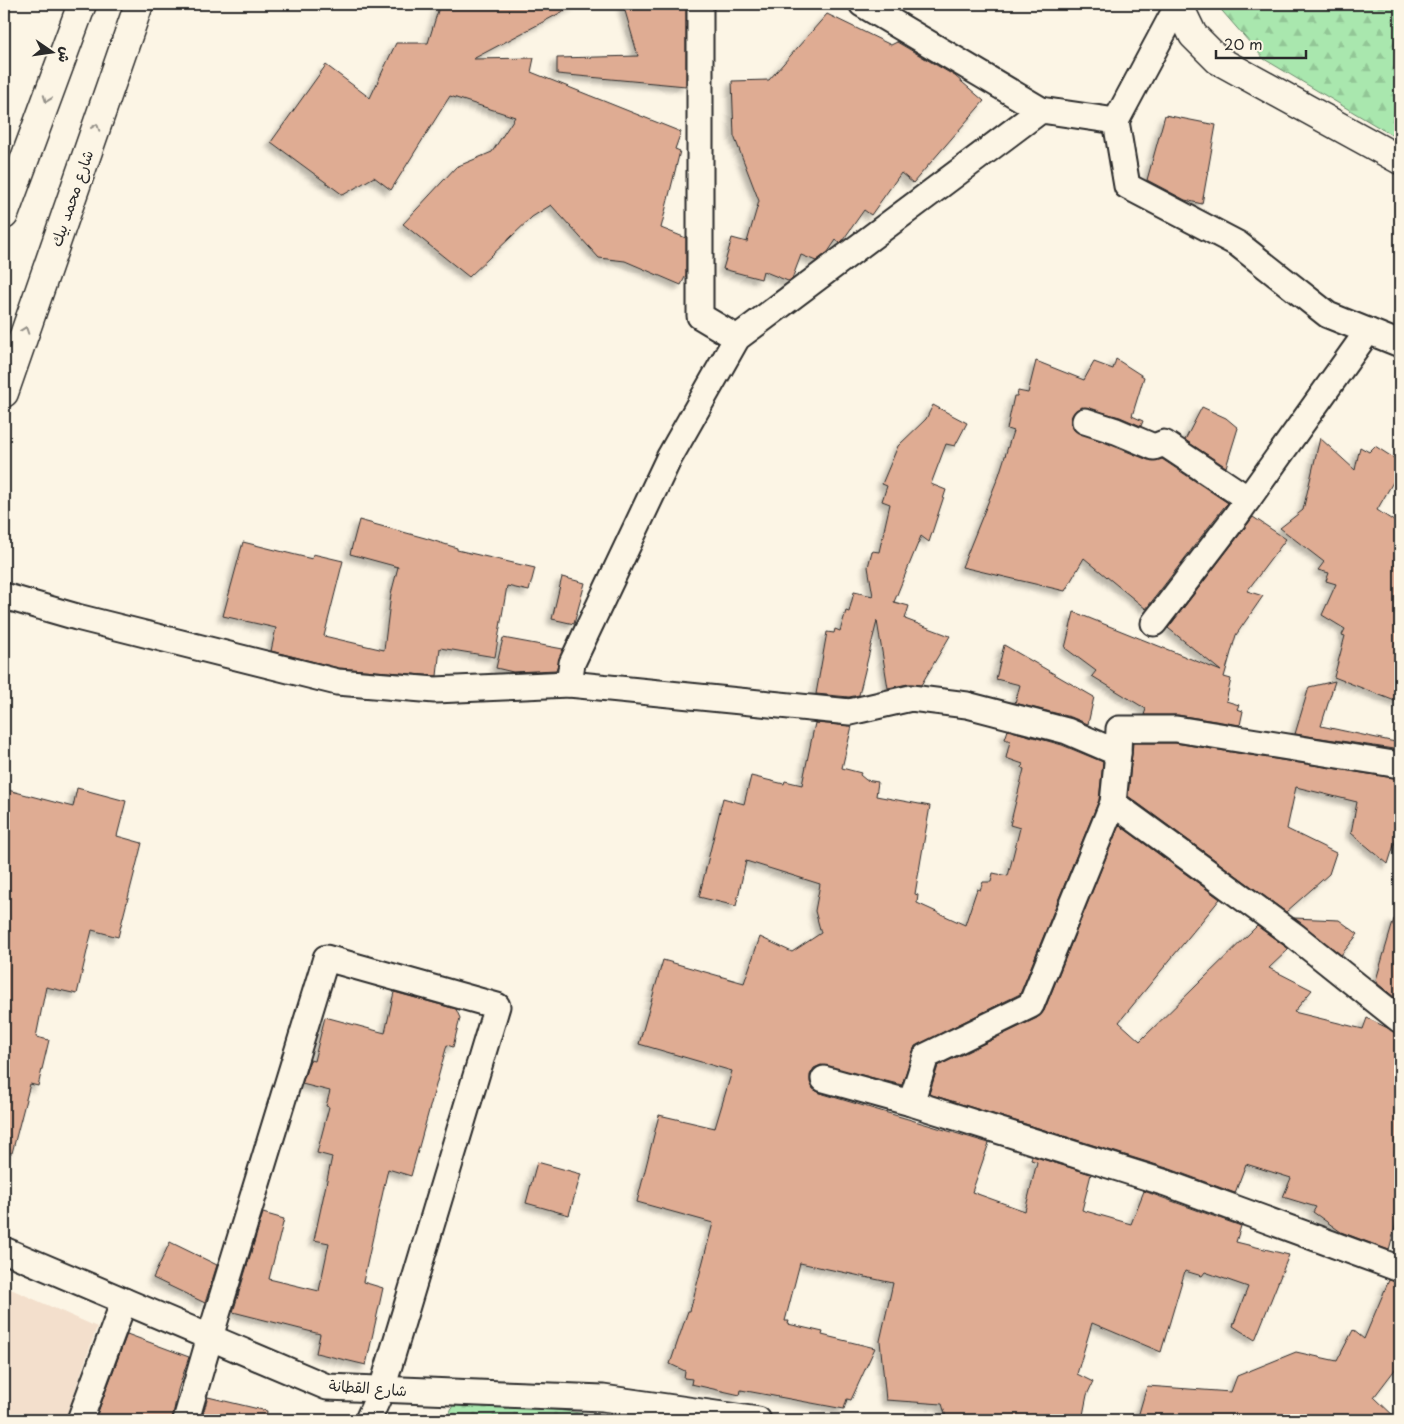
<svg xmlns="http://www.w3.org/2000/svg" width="1404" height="1424" font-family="'Playpen Sans','Playpen Sans Arabic',sans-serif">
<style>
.built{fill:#f3dfcc}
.forest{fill:url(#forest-firs);stroke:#6a896c}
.cemetery{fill:url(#cemetery-stones);stroke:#6a896c}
.building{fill:#dfac93;stroke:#2b2b2b;filter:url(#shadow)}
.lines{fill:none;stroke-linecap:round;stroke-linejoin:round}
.street-casing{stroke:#2b2b2b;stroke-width:29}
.secondary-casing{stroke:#2b2b2b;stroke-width:31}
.primary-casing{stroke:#2b2b2b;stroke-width:31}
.path{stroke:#2b2b2b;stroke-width:3;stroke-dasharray:1 4;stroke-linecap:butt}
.street{stroke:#fcf5e5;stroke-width:25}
.secondary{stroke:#fcf5e5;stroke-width:28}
.primary{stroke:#fcf5e5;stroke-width:28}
.oneway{stroke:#949088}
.labels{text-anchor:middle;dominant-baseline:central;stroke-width:5;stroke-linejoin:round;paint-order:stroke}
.street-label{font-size:15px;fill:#2b2b2b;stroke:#fcf5e5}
</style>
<defs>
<pattern id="forest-firs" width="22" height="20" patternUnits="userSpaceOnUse" patternTransform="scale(1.25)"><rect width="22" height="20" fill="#a9e7ae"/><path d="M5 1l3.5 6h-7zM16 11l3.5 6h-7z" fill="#92c696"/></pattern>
<pattern id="cemetery-stones" width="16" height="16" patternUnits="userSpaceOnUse" patternTransform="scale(1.25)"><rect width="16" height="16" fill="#a9e7ae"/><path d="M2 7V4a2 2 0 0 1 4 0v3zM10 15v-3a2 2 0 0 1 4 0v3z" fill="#92c696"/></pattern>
<filter id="shadow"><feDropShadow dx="-4.5" dy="4.5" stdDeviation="2.5" flood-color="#0004"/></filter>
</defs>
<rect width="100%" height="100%" fill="#fcf5e5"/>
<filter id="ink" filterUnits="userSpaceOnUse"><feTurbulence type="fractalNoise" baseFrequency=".02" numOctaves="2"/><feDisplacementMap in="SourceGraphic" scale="10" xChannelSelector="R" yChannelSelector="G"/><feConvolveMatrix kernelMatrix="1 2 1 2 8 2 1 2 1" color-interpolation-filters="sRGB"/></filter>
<g filter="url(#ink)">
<!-- built -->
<path class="built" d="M4,1286L97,1327L65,1420H4Z"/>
<!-- forest -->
<path class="forest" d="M1216,4H1400V140L1264,59Z"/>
<!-- cemetery -->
<path class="cemetery" d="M456,1397L634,1420H447Z"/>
<!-- building -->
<g class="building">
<path d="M440,4H577L473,59L534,58L531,72L681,132L675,149L680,151L661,228L686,238V275L681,285L625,261L599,258L551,205L532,217L469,277L403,224L456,167L492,152L515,117L450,96L391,190L374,177L343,195L271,142L326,65L370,98L396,43H428Z"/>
<path d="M623,4H686V86L557,74V58L638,56Z"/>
<path d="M827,14L891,45L897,42L955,76L984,101L913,183L901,173L871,215L864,210L843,240L840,243L836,240L828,252L816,261L801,255L792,279L788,281L763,271L761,279L723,269L732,238L747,242L759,201L734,136L732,81L769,80Z"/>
<path d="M1165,115L1216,125L1202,204L1185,200L1147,180Z"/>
<path d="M1116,359L1144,377L1132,416L1143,421L1141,426L1120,417L1082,407L1076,410L1072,416L1071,424L1074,430L1148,460L1162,459L1228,503L1224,507L1146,609L1084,558L1065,591L962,567L999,475L1013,431L1007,429L1014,396H1017L1018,391L1028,393L1036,361L1084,380L1094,362L1113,369Z"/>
<path d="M933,405L967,423L955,446L946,444L931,484L946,490L929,542L921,536L894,602L909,606L905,619L950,636L921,685L908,684L888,688L877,621L859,695L849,697L816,694L827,632L834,633L835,629L840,631L846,611L849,612L854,592L873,596L868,567L872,551L879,552L890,504L882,501L887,486L882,484L898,446L926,419Z"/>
<path d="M1202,407L1226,418L1238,428L1226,467L1185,440Z"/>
<path d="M1320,438L1355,470L1360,447L1369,452L1375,446L1400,462V470L1377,510L1400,525V703L1334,677L1345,636L1342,635L1345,629L1322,615L1336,584L1326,581L1329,573L1318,570L1324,562L1280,528L1303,510Z"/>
<path d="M1253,517L1286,539L1247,591L1263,596L1236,635L1224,677L1231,679L1226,701L1239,705L1237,709L1243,711L1240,725L1178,715H1144L1146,709L1092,676L1096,671L1065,648L1074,612L1221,671L1168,628Z"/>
<path d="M359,520L425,538L457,548V550L535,568L529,591L507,586L495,657L440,648L437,676L339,668L271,651L276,628L223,616L243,542L312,559L313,554L343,561L324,636L384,650L391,594L398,567L350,554Z"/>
<path d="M562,577L585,583L574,624L552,619Z"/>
<path d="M503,638L563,649L556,670L513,672L496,668Z"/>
<path d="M1004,645L1094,697L1088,724L1071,717L1015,703L1020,685L996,679Z"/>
<path d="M1335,681L1321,726L1400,743V750L1295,734L1309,687Z"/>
<path d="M815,723L852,726L842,768L861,773L860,775L866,780L878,782L876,796L930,806L915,894L918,895L917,903L965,925L977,889L980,890L983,882H991L993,873L1008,876L1020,828L1010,825L1024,769L1022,768L1023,764L1006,758L1010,741L1005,739L1008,730L1062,745L1103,762L1099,800L1020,994L915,1046L902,1085L821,1065L814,1068L810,1075V1082L813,1089L820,1093L989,1143L972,1192L1025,1211L1037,1162L1031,1160L1032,1156L1091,1174L1082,1210L1131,1224L1144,1191L1241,1226L1236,1242L1289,1255L1255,1340L1233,1326L1248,1287L1205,1272L1202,1276L1185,1271L1161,1352L1092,1323L1077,1374L1093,1382L1087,1395L1082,1420H947L942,1404L886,1400L880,1341L893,1283L800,1263L785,1321H789L788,1324L823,1332L822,1335L875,1348L851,1400L847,1399L844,1409L741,1390L740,1395L691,1384L692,1379L684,1378L685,1371L670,1364L688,1311H690L713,1223L637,1202L659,1115L715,1128L732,1071L639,1044L663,960L744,983L760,937L792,952L821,933L815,911L820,884L746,861L736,906L699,897L723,798L744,804L751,776L784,784L785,781L802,785Z"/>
<path d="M1133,743H1175L1400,779V826L1388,864L1351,833L1357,802L1296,787L1287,829L1336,853L1329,874L1286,912L1128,796Z"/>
<path d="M77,788L126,801L117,836L142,843L118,937L92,930L77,994L46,987L36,1037L49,1040L38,1086L30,1084L12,1153L4,1152V789L73,807Z"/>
<path d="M1119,825L1220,899L1119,1022L1140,1041L1257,926L1289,949L1269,968L1312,990L1294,1012L1363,1029L1367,1018L1400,1034V1208L1389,1250L1341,1232L1313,1212L1316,1207L1283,1197L1291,1178L1246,1164L1235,1193L1170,1169L929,1094L938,1066L1037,1018L1044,1011Z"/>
<path d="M1294,918L1339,920L1358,934L1341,955Z"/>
<path d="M1394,919L1400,920V1002L1378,984L1376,980Z"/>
<path d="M394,992L456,1009L460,1018L453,1047L447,1045L411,1176L388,1169L363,1282L383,1288L366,1365L316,1353L320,1334L233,1312L263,1213L284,1219L269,1279L319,1291L329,1243L314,1240L332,1157L317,1153L329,1107L326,1106L330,1091L302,1084L310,1060L314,1061L325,1017L385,1033Z"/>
<path d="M537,1162L581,1174L569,1215L526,1203Z"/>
<path d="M170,1242L217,1265L205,1303L153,1278Z"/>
<path d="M1389,1280L1400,1283V1363L1374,1397L1398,1420H1137L1147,1386L1231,1392L1237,1376L1296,1352L1337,1361L1353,1330L1364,1339Z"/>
<path d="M127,1334L189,1357L178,1390L172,1420H95Z"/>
<path d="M208,1397L267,1411L266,1420H201Z"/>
</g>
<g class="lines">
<defs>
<g id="street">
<path d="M700,4V316L737,338"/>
<path d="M862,4L1041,110"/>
<path d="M1116,121L1127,186L1238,244L1328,315L1400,344"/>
<path d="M1085,421L1116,431L1154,447L1164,443L1248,499"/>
<path d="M4,596L77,617L337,682L435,690L569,684L850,712L911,698L967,705L1067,731L1118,753L1119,729H1176L1400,765"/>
<path d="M1154,623L1236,516L1368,331"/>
<path d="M569,684L572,663L669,458L737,338L1041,110L1116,121L1178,5"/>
<path d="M1113,803L1295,936L1400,1020"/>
<path d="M824,1079L911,1103L1166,1183L1400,1269"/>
<path d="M911,1103L926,1056L1031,1005L1113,803L1118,753"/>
<path d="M4,1250L327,1387L603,1398L758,1420"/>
<path d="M80,1420L124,1301"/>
<path d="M186,1420L210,1337L326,958L497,1006L382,1389L368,1420"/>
</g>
<path id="secondary" d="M1178,4L1193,35L1218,60L1400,160"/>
<g id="primary">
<path d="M4,215L82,4"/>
<path d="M4,393L139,4"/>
</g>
</defs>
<!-- street casing -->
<use href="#street" class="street-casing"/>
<!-- secondary casing -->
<use href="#secondary" class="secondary-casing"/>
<!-- primary casing -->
<use href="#primary" class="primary-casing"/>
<!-- path -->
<path class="path" d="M1384,4L1400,7"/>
<!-- street -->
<use href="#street" class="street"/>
<!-- secondary -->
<use href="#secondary" class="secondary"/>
<!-- primary -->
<use href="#primary" class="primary"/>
</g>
<!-- one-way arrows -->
<defs><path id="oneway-chevron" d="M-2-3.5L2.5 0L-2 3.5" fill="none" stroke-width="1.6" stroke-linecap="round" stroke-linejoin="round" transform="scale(1.25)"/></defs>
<g class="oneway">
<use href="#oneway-chevron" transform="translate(47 99) rotate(110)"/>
<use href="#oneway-chevron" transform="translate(96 127) rotate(-71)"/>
<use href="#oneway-chevron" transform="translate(25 330) rotate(-71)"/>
</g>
</g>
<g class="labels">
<!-- street labels -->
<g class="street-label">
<text transform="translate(71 198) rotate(-71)">شارع محمد بيك</text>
<text transform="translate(368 1387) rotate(4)">شارع القطانة</text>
</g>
</g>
<!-- margin -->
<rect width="1404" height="1424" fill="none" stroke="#fcf5e5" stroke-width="20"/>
<rect x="10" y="10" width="1384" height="1404" fill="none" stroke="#2b2b2b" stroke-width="2" filter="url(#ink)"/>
<!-- north arrow -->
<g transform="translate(52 52) rotate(103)" stroke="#fcf5e5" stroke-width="4" paint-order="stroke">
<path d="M0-4L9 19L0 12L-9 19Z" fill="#2b2b2b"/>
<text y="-8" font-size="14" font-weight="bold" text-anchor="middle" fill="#2b2b2b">ش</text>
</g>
<!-- scale -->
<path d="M1216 50v8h90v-8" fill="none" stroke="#2b2b2b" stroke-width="2.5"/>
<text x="1224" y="50" font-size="15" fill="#2b2b2b" stroke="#fcf5e5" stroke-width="4" paint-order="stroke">20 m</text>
</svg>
